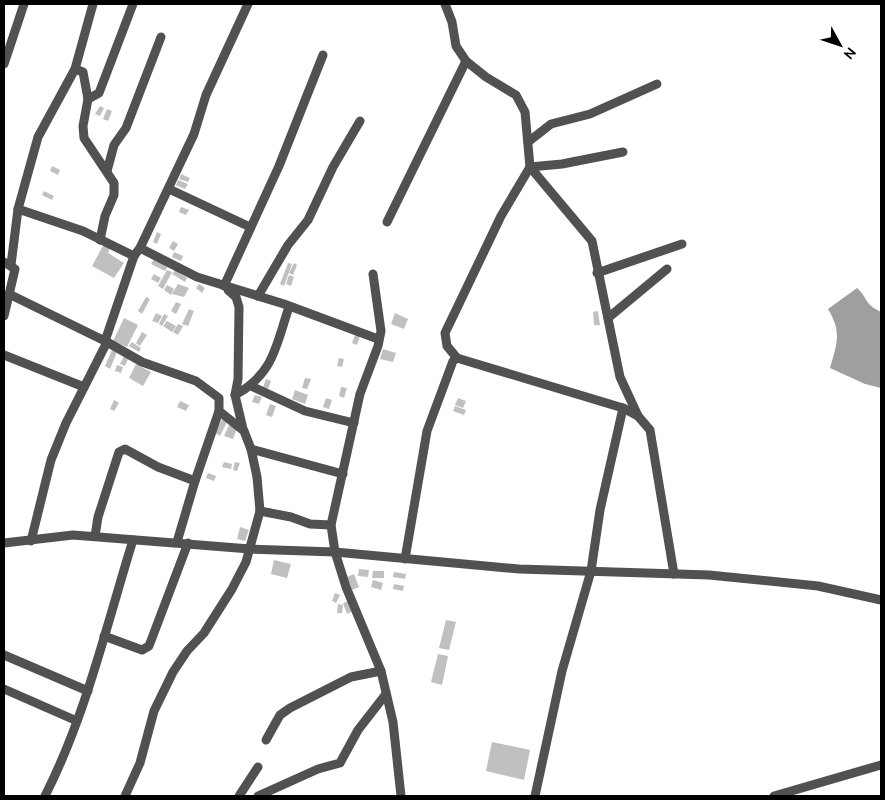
<svg xmlns="http://www.w3.org/2000/svg" width="885" height="800" font-family="Ubuntu,sans-serif">
<style>
.water{fill:#9f9f9f}
.building{fill:#c0c0c0}
.lines{fill:none;stroke-linecap:round;stroke-linejoin:round}
.minor{stroke:#515151;stroke-width:9}
</style>
<rect width="100%" height="100%" fill="#fff"/>
<!-- water -->
<path class="water" d="M857,288C869,299 863,303 881,312V388L865,384L830,368C837,344 842,332 828,309Z"/>
<!-- building -->
<g class="building">
<path d="M100,106L104,108L100,116L95,114Z"/>
<path d="M107,109L112,111L108,121L103,119Z"/>
<path d="M52,166L60,170L58,175L50,171Z"/>
<path d="M181,174L190,178L188,182L179,179Z"/>
<path d="M178,180L188,184L185,189L176,185Z"/>
<path d="M44,191L54,196L52,200L42,195Z"/>
<path d="M181,207L189,210L186,215L179,212Z"/>
<path d="M157,232L161,234L157,244L153,242Z"/>
<path d="M173,241L178,244L174,251L169,248Z"/>
<path d="M104,244L110,248L108,253L124,263L114,278L92,266Z"/>
<path d="M174,252L183,256L181,261L172,257Z"/>
<path d="M154,259L168,266L165,271L151,264Z"/>
<path d="M288,263L292,264L284,286L280,284Z"/>
<path d="M294,263L297,265L293,275L289,273Z"/>
<path d="M167,270L172,272L163,289L158,286Z"/>
<path d="M175,270L187,278L185,282L172,274Z"/>
<path d="M154,274L161,278L158,283L151,279Z"/>
<path d="M289,275L294,277L291,286L286,284Z"/>
<path d="M178,284L189,288L184,297L172,294Z"/>
<path d="M199,284L205,288L202,293L196,288Z"/>
<path d="M167,285L174,289L171,295L164,290Z"/>
<path d="M146,297L150,299L142,314L138,311Z"/>
<path d="M176,302L181,304L176,314L171,311Z"/>
<path d="M189,309L194,311L188,326L182,324Z"/>
<path d="M598,311L600,325H594L593,312Z"/>
<path d="M156,313L162,316L158,323L152,321Z"/>
<path d="M395,313L408,319L404,329L391,324Z"/>
<path d="M164,314L168,316L162,326L159,324Z"/>
<path d="M124,318L138,325L127,347L113,341Z"/>
<path d="M167,321L176,326L172,332L163,326Z"/>
<path d="M178,324L183,326L178,335L173,332Z"/>
<path d="M142,332L147,335L140,346L136,343Z"/>
<path d="M355,335L360,336L357,345L352,343Z"/>
<path d="M132,342L141,348L139,352L129,346Z"/>
<path d="M383,349L396,353L393,362L380,359Z"/>
<path d="M112,350L117,352L110,369L105,366Z"/>
<path d="M124,356L128,359L125,366L120,364Z"/>
<path d="M339,358L344,359L342,367L337,366Z"/>
<path d="M136,364L151,372L143,386L129,378Z"/>
<path d="M117,365L123,367L121,373L115,371Z"/>
<path d="M305,378L311,379L307,389L302,388Z"/>
<path d="M266,379L271,381L268,389L263,387Z"/>
<path d="M341,387L347,388L344,398L339,396Z"/>
<path d="M295,390L308,395L305,404L292,399Z"/>
<path d="M255,395L262,397L259,404L252,402Z"/>
<path d="M326,398L332,400L329,409L323,407Z"/>
<path d="M458,398L466,401L463,408L455,405Z"/>
<path d="M114,400L119,403L114,411L110,409Z"/>
<path d="M180,401L189,405L186,411L177,407Z"/>
<path d="M270,404L276,406L272,417L266,415Z"/>
<path d="M455,406L466,410L464,415L453,411Z"/>
<path d="M222,419L227,422L220,436L215,433Z"/>
<path d="M229,425L237,429L233,439L224,436Z"/>
<path d="M224,462L232,464L231,469L222,467Z"/>
<path d="M235,462L240,463L237,471L233,470Z"/>
<path d="M208,473L216,476L214,481L206,478Z"/>
<path d="M240,527L249,530L245,541L237,539Z"/>
<path d="M274,560L291,564L287,578L271,574Z"/>
<path d="M359,569L369,570L368,577L358,576Z"/>
<path d="M373,571H384V578H372Z"/>
<path d="M394,572L406,574L405,579L393,577Z"/>
<path d="M354,574L359,587L352,590L347,577Z"/>
<path d="M373,580L383,583L381,590L371,587Z"/>
<path d="M394,584L404,586L403,591L393,589Z"/>
<path d="M335,593L340,595L336,603L332,601Z"/>
<path d="M349,601L353,611L347,614L343,603Z"/>
<path d="M338,604L343,605L342,613H337Z"/>
<path d="M446,620L456,622L449,650L439,648Z"/>
<path d="M438,654L448,656L442,685L431,682Z"/>
<path d="M492,742L530,750L524,780L486,771Z"/>
</g>
<g class="lines">
<!-- minor -->
<g class="minor">
<path d="M445,4L452,22L456,46L466,61L486,77L516,95L525,112L530,167L592,241L620,377L638,416"/>
<path d="M4,64L24,4"/>
<path d="M75,69L83,72L88,99L83,126L84,138L114,183V195L105,216L100,240"/>
<path d="M88,99L99,93L133,4"/>
<path d="M528,142L551,124L590,114L657,84"/>
<path d="M107,171L114,145L126,128L161,37"/>
<path d="M169,189L250,227"/>
<path d="M18,209L38,137L75,69L93,4"/>
<path d="M387,222L466,61"/>
<path d="M140,248L194,134L206,95L248,4"/>
<path d="M4,262L15,269L4,316"/>
<path d="M11,265L18,209L83,231L134,256"/>
<path d="M597,273L682,244"/>
<path d="M373,274L381,331L378,346L360,394L331,525L335,552L346,587L381,671L393,722L401,796"/>
<path d="M224,286L279,166L323,55"/>
<path d="M228,290L236,297L239,307L238,379L235,395L243,429"/>
<path d="M11,295L107,342L142,362L196,381L219,398V411L244,431L251,449L257,477L260,511L246,562L232,589L204,633L187,651L173,672L154,711L140,763L125,796"/>
<path d="M258,296L288,245L308,220L333,167L360,121"/>
<path d="M608,318L667,269"/>
<path d="M105,341L134,256L140,248L197,277L284,304L378,339"/>
<path d="M4,355L84,387"/>
<path d="M457,358L447,346L445,333L501,216L530,167L562,164L623,152"/>
<path d="M251,386L305,411L354,423"/>
<path d="M235,395C274,374 276,345 289,307"/>
<path d="M251,449L343,474"/>
<path d="M195,481L219,411"/>
<path d="M260,511L291,517L310,524L331,525"/>
<path d="M95,536L98,517L119,452L125,449L158,467L195,481L177,542"/>
<path d="M31,541L51,460L66,423L107,342"/>
<path d="M4,543L73,535L250,549L335,552L519,569L709,575L818,586L881,600"/>
<path d="M405,559L427,431L453,361L457,358L623,408L638,416L650,430L674,574"/>
<path d="M104,636L142,650L149,646L188,543"/>
<path d="M4,655L88,691"/>
<path d="M4,689L77,721"/>
<path d="M266,740L280,715L290,708L351,677L381,671"/>
<path d="M45,796C86,715 106,627 133,540"/>
<path d="M239,796L258,767"/>
<path d="M258,796L318,769L340,763L358,730L386,694"/>
<path d="M535,796L562,671L591,571L600,510L623,408"/>
<path d="M774,796L881,765"/>
</g>
</g>
<!-- border -->
<rect width="885" height="800" fill="none" stroke="#000000" stroke-width="10"/>
<!-- north arrow -->
<g transform="translate(840 45) rotate(130)" stroke="#ffffff" stroke-width="4" paint-order="stroke">
<path d="M0-4L9 19L0 12L-9 19Z" fill="#000000"/>
<text y="-8" font-size="14" font-weight="bold" text-anchor="middle" fill="#000000">N</text>
</g>
</svg>
